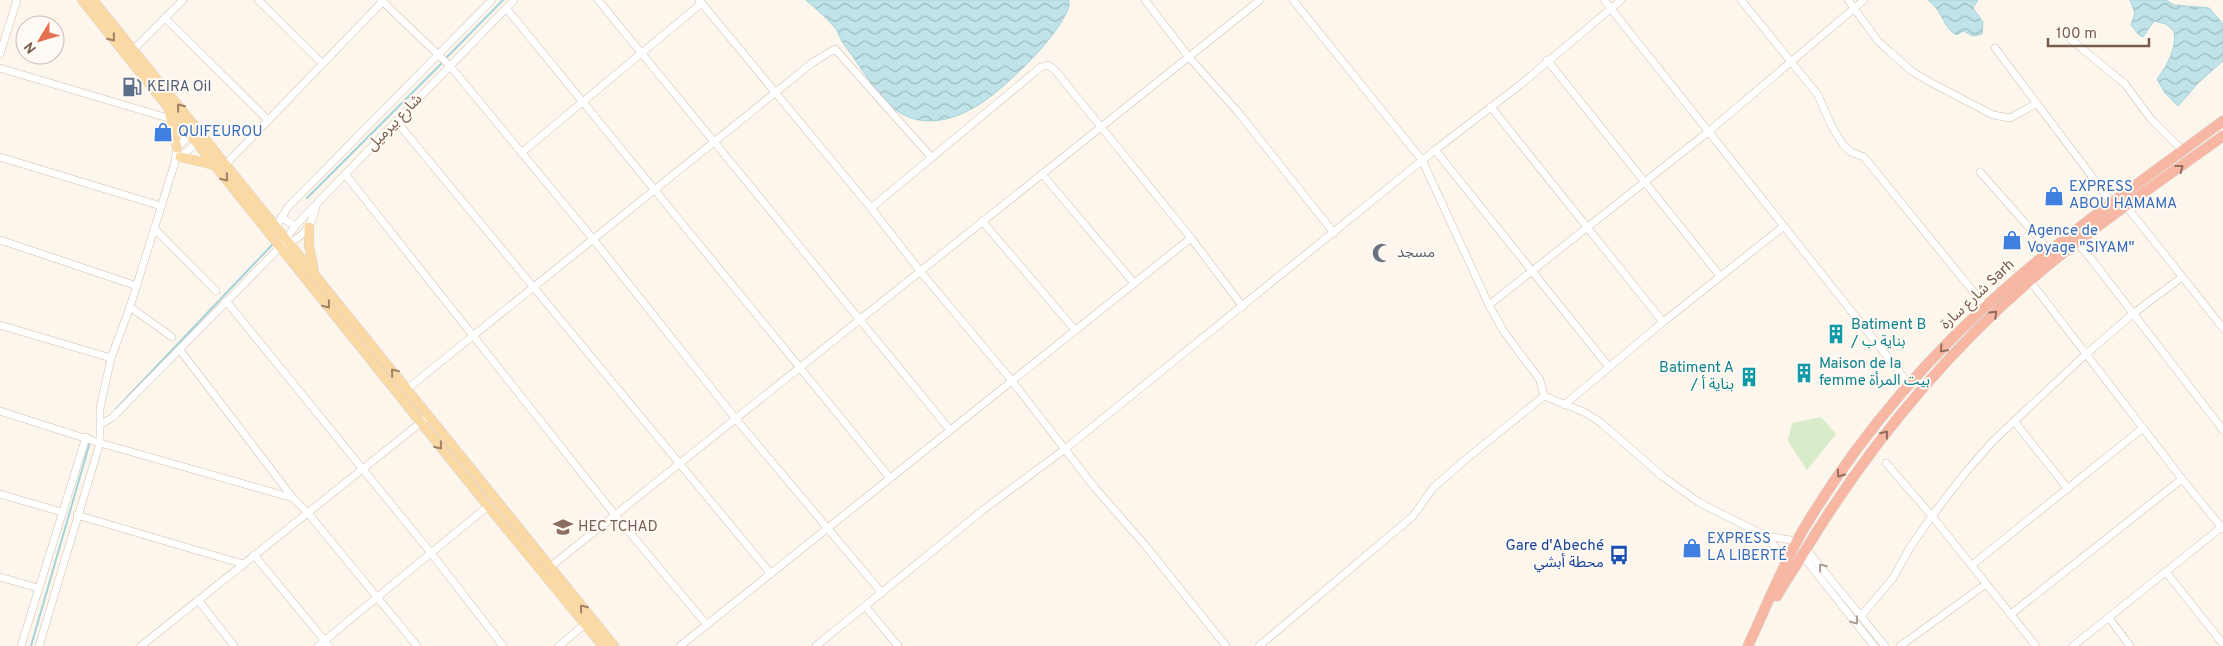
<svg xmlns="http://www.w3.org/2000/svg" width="2223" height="646" font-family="Overpass,'Noto Sans Arabic',sans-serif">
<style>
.green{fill:#d8ecc9}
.water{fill:url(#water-waves);stroke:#a5d3da}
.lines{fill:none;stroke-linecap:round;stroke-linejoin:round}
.stream{stroke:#a5d3da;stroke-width:2}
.minor-casing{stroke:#d1beb0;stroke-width:8}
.major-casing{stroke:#dad1cd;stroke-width:10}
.highway-casing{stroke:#dad1cd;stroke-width:11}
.minor{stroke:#fff;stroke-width:7}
.major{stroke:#fbd9a5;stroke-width:9}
.highway{stroke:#f7b7a3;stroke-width:10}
.oneway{stroke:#a18267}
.oneway2{stroke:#936e5e}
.oneway3{stroke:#af9d94}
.labels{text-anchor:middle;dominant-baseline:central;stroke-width:4;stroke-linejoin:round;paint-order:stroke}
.service-label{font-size:15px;fill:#4e5e75;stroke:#fffaf3;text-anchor:start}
.street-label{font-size:15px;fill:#7a5c4d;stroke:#fffaf3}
.shop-label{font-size:15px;fill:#366cbe;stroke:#fffaf3;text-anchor:start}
.worship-label{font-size:15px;fill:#5b616d;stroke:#fffaf3;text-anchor:start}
.culture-label{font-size:15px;fill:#0d838f;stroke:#fffaf3;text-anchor:start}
.education-label{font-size:15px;fill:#785e54;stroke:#fffaf3;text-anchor:start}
.transit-label{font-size:15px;fill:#164399;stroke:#fffaf3;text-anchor:end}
</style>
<defs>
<pattern id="water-waves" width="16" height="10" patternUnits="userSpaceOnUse" patternTransform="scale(1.25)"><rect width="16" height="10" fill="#bfe3e8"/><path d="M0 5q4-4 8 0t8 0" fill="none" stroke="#a0bbbe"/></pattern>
</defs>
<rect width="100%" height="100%" fill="#fdf6ec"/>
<!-- green -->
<path class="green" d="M1821,417L1836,434L1807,470L1788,441L1792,423Z"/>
<!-- water -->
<g class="water">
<path d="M806,0H1069V7C1057,37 1020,72 995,93C962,120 916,137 883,98C868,81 857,61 843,43C840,39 839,33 836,29C827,18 816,9 806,0Z"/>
<path d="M1928,0H1978L1973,8L1983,22L1982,34L1973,36L1963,31L1957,35C1943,29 1943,10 1928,0Z"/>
<path d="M2130,0H2166L2174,5L2209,8L2223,24V61L2198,83L2178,106L2165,93L2157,79C2167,66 2177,48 2174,31L2166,24L2154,21L2143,37L2139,35L2131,25L2135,13Z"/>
</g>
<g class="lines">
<!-- stream -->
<g class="stream">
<path d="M446,58L503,0"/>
<path d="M307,198L443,62"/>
<path d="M116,409L272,245"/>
<path d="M31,646L90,442"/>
</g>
<defs>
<g id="minor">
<path d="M258,0L322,63"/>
<path d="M381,0L450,66L593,239L735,418L882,593"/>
<path d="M598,0L950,430"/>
<path d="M699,0L871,208L920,271L1012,381L1095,488L1145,545L1226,646"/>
<path d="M1145,0L1188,56L1238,112L1334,233"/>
<path d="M1293,0L1422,160L1489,305L1504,332L1540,380L1544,396L1584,412L1600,422L1662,476L1700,503L1766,536L1797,541"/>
<path d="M1604,0L1910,385"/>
<path d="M1741,0L1818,95L1831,125L1843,145L1851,152L1864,157L1985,306"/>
<path d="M1848,0L1878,41L1890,52L1913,72L1930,82L1993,115L2010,118L2036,104"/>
<path d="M506,8L890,478"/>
<path d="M165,18L268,120"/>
<path d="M2068,37L2125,84L2151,119L2183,151"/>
<path d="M1995,48L2112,203"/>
<path d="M130,53L183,0"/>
<path d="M0,54L17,0"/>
<path d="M1547,60L1720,276"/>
<path d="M0,68L171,119"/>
<path d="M1491,107L1663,322"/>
<path d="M396,121L771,574"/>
<path d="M1435,150L1609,367"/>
<path d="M521,153L702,3"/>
<path d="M0,157L161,206"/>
<path d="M179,158L199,141"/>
<path d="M226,164L384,0"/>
<path d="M1980,172L2050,251"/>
<path d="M345,174L615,515L707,625"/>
<path d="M1042,174L1134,283"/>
<path d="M2126,206L2223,328"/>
<path d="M871,208L1041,67L1048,65L1054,69L1191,238L1243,307"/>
<path d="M281,217L295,226"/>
<path d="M982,221L1075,330"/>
<path d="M276,227L288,207L492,0"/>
<path d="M154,228L216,291"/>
<path d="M0,240L137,286"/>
<path d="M2077,243L2092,260L2223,430"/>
<path d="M286,244C304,237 312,225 316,206"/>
<path d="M2030,281L2182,479L2223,529"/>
<path d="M226,301L431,553L503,646"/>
<path d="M1489,305L1708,132L1864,0"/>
<path d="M130,307L172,337"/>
<path d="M0,325L111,358"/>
<path d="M180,350L293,498"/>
<path d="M407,389L812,63L835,49L932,158"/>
<path d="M1564,405L1663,322L1784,226"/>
<path d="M0,411L100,443L293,498L308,513L417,646"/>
<path d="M2014,421L2068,489"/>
<path d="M101,424L112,418L281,246L295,226L514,0"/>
<path d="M1886,463L1932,516L2036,646"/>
<path d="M0,494L62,512"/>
<path d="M77,515L243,564"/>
<path d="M1766,536L1787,560"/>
<path d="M1806,549L1885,646"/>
<path d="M254,555L329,646"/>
<path d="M1802,555L1874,646"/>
<path d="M1972,565L2143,428"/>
<path d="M550,567L1260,0"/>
<path d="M2166,572L2223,644"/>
<path d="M0,577L38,588"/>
<path d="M198,600L234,646"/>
<path d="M865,606L898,646"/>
<path d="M2011,614L2182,479"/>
<path d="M1861,616L1893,578L1909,549L1932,516L1965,473L1993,441L2085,355L2134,313L2182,277"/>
<path d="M2109,618L2130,646"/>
<path d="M21,646L86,437"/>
<path d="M39,646L100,443V408L111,358L130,307L175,162L177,148L193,131"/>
<path d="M141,646L429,416"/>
<path d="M318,646L488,506"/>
<path d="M559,646L585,624"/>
<path d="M680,646L1191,238"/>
<path d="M816,646L983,510L1065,449L1435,150L1520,85L1621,0"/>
<path d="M1259,646L1413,516L1433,488L1466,459L1544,396"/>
<path d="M1900,646L1986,584"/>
<path d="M2073,646L2223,526"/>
</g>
<g id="major">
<path d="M82,0L488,506L603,646"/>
<path d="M93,0L614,646"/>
<path d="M169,110L177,148"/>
<path d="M180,157L214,165"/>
<path d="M309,227V246L314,271"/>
</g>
<g id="highway">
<path d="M1777,596C1785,581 1795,568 1803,554C1870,443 1952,344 2052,262C2107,217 2166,177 2223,136"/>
<path d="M1748,646C1766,607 1782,567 1803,530C1857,439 1928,356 2007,287C2075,227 2150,175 2223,121"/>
</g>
</defs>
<!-- minor casing -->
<use href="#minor" class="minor-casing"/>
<!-- major casing -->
<use href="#major" class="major-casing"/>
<!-- highway casing -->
<use href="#highway" class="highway-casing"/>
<!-- minor -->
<use href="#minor" class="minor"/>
<!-- major -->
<use href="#major" class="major"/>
<!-- highway -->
<use href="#highway" class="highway"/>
</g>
<!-- one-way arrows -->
<defs><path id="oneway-chevron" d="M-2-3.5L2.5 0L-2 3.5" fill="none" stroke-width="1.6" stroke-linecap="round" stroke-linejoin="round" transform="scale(1.25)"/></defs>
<g class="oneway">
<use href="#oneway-chevron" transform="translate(112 38) rotate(51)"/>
<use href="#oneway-chevron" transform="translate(180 107) rotate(-129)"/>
<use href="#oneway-chevron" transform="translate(225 178) rotate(51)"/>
<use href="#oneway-chevron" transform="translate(327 305) rotate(51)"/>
<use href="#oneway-chevron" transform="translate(394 372) rotate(-129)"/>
<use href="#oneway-chevron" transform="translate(439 446) rotate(51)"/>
<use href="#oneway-chevron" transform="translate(583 608) rotate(-129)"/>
</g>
<g class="oneway2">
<use href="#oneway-chevron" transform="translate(2180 168) rotate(-37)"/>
<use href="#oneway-chevron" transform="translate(1994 314) rotate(-44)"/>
<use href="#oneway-chevron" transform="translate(1943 349) rotate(133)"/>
<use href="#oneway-chevron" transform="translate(1885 434) rotate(-52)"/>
<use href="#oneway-chevron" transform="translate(1840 474) rotate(125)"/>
</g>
<g class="oneway3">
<use href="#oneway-chevron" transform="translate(1822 567) rotate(-129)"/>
<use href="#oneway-chevron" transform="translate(1855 621) rotate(53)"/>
</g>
<!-- icons -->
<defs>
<symbol id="fuel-bare" viewBox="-9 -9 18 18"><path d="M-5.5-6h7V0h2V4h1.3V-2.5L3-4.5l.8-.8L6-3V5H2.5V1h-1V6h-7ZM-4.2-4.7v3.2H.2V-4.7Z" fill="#5c6f8a" stroke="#fffaf3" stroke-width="2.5" paint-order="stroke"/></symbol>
<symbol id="shop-bare" viewBox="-9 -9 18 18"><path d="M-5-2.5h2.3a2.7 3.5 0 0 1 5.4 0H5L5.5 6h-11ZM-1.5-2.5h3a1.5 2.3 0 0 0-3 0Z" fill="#3f7fe0" stroke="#fffaf3" stroke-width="2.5" paint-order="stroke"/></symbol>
<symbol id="mosque-bare" viewBox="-9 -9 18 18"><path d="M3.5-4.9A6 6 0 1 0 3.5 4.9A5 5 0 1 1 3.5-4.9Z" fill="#6b7280" stroke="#fffaf3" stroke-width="2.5" paint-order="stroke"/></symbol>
<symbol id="building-bare" viewBox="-9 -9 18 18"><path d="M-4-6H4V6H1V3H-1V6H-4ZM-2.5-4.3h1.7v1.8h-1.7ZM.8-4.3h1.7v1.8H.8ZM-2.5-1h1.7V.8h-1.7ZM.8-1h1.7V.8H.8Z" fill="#0f9aa8" stroke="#fffaf3" stroke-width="2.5" paint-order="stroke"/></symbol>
<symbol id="university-bare" viewBox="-9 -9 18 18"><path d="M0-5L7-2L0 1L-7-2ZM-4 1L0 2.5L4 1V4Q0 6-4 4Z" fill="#8d6e63" stroke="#fffaf3" stroke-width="2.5" paint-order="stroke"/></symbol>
<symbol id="bus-bare" viewBox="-9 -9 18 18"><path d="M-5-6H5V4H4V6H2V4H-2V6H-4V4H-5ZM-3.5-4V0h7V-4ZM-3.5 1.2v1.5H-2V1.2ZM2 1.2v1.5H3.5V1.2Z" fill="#1a4fb4" stroke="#fffaf3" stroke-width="2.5" paint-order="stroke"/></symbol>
</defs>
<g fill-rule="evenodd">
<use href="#fuel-bare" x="118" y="73" width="28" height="28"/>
<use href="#shop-bare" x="149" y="118" width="28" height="28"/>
<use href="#shop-bare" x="2040" y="182" width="28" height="28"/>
<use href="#shop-bare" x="1998" y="226" width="28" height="28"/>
<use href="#mosque-bare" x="1368" y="239" width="28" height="28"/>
<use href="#building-bare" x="1822" y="320" width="28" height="28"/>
<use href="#building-bare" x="1790" y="359" width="28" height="28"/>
<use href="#building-bare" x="1735" y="363" width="28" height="28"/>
<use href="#university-bare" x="549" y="513" width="28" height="28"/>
<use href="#shop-bare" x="1678" y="534" width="28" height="28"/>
<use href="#bus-bare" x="1605" y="541" width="28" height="28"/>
</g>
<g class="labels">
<!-- service labels -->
<g class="service-label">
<text x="147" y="87">KEIRA Oil</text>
</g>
<!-- street labels -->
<g class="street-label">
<text transform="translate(395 123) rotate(-46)">شارع بيرميل</text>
<text transform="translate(1978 295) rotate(-43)">شارع سارة Sarh</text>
</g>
<!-- shop labels -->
<g class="shop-label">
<text x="178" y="132">QUIFEUROU</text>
<text x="2069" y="187">EXPRESS<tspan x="2069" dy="17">ABOU HAMAMA</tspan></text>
<text x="2027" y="231">Agence de<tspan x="2027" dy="17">Voyage "SIYAM"</tspan></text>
<text x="1707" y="539">EXPRESS<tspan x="1707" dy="17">LA LIBERTÉ</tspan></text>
</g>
<!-- worship labels -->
<g class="worship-label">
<text x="1397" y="253">مسجد</text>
</g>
<!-- culture labels -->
<g class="culture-label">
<text x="1851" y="325">Batiment B<tspan x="1851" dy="17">/ بناية ب</tspan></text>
<text x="1819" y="364">Maison de la<tspan x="1819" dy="17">femme بيت المرأة</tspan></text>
<text x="1734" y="368" text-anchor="end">Batiment A<tspan x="1734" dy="17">/ بناية أ</tspan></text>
</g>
<!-- education labels -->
<g class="education-label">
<text x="578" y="527">HEC TCHAD</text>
</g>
<!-- transit labels -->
<g class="transit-label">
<text x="1604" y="546">Gare d'Abeché<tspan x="1604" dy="17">محطة أبشي</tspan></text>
</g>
</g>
<!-- north arrow -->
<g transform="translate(40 40) rotate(232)"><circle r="24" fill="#fffaf3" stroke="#cabbb1"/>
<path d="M0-4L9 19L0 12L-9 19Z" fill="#e76f51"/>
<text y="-8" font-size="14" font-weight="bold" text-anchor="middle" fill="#7a5c4d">N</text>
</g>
<!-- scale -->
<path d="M2048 38v8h101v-8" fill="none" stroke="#7a5c4d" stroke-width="2.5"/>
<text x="2056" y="38" font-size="15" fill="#7a5c4d" stroke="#fffaf3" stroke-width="4" paint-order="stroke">100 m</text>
</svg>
